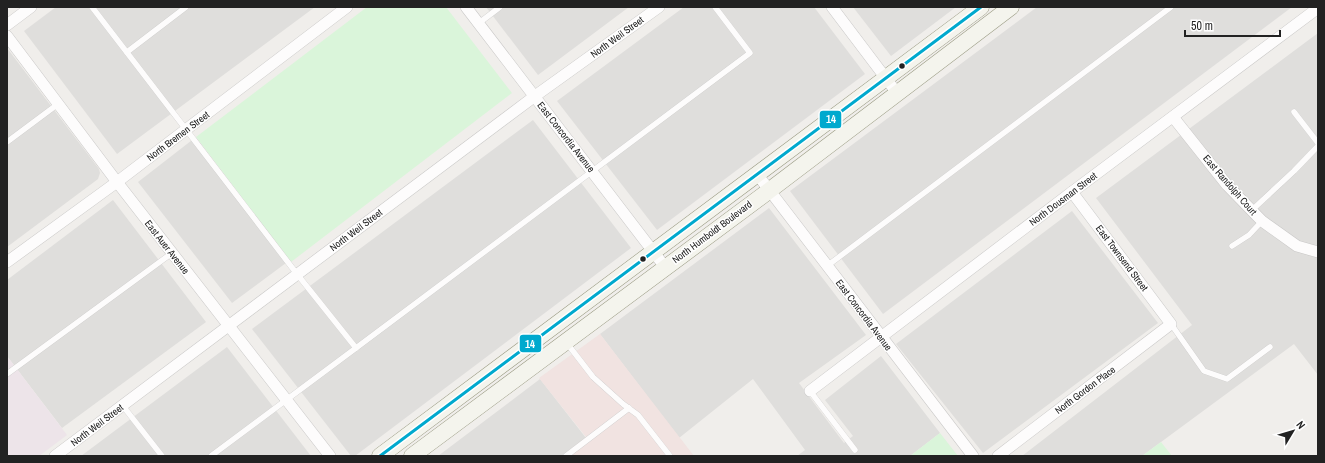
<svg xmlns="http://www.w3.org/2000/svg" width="1325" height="463" font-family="'Archivo Narrow',sans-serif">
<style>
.residential{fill:#dfdedc}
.commercial{fill:#f1e3e1}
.industrial{fill:#ede4e9}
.park{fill:#daf5da}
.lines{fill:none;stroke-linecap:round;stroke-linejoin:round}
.service-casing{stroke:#c9c8c7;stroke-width:6}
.minor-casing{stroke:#c9c8c7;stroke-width:12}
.secondary-casing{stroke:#999a82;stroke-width:17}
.service{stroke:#fdfcfc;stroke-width:5.5}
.minor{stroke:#fdfcfc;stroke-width:11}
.secondary{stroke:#f4f4ed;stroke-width:16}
.bus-1-casing{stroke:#fff;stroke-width:6}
.bus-1{stroke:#00a9ce;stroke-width:3}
.bus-dot{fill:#222;stroke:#fff;stroke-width:1.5}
.labels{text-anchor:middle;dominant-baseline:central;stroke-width:3;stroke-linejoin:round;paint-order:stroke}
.street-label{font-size:10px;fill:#222;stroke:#fff}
.line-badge{stroke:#fff;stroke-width:1.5}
.badge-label{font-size:11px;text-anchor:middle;font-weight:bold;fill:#fff}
</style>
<rect width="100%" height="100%" fill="#f0eeeb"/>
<!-- residential -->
<g class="residential">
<path d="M56,7H315L117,154L24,31Z"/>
<path d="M486,7H629L538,75Z"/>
<path d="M684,7H814L865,74L657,230L557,101Z"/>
<path d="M853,7H956L891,56Z"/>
<path d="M1037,7H1292L883,314L790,191Z"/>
<path d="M1318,33V375L1294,344L1142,456H1022L1192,325L1096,198Z"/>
<path d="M7,48L99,169L100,173L98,179L7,247Z"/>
<path d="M533,120L631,248L355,456H351L252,329Z"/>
<path d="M196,137L290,260L232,303L138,182Z"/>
<path d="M113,200L206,322L62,428L7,356V280Z"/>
<path d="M769,208L866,335L799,383L844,443L853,436L825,400L881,356L940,433L910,456H797L805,450L753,379L679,438L600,334Z"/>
<path d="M1072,211L1158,323L983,453L896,344Z"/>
<path d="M227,347L311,456H81Z"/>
<path d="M540,379L586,438L569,450L573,456H438Z"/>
</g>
<!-- commercial -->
<path class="commercial" d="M600,334L694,456H573L569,450L586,437L539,378Z"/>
<!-- industrial -->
<path class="industrial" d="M7,356L67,435L39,456H7Z"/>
<!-- park -->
<g class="park">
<path d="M367,7H446L512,93L291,262L196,137Z"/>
<path d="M940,433L958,456H910Z"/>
<path d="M1161,442L1172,456H1142Z"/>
</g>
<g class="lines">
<defs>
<g id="service">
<path d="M92,7L297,274L356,348"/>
<path d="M479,23L500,7"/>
<path d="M127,52L186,7"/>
<path d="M1294,112L1318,143"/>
<path d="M7,142L58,104"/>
<path d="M1251,211L1294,171L1318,146"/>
<path d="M1232,246L1249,235L1262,221"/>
<path d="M827,266L1171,7"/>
<path d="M1171,324L1204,371L1227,379L1270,347"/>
<path d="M566,342L593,377L623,404L638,415L670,456"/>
<path d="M7,374L172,253"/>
<path d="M810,391L855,450"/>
<path d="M123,406L162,456"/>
<path d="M211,456L356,348L750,53L715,7"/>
<path d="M566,456L629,408"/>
</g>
<g id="minor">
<path d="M466,7L665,267"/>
<path d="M832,7L897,93"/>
<path d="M7,25L31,7"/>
<path d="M7,36L117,182L330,456"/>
<path d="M1173,117L1227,185L1262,221L1297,246L1318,252"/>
<path d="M757,174L973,456"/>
<path d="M7,262L117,182L347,7"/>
<path d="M810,391L1072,192L1318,8"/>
<path d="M55,456L535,96L659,7"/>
<path d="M998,456L1171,324L1072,192"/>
</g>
<g id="secondary">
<path d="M380,456L981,7"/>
<path d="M412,456L762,196L1011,7"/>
</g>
</defs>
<!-- service casing -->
<use href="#service" class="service-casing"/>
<!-- minor casing -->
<use href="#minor" class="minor-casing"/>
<!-- secondary casing -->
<use href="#secondary" class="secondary-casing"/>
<!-- service -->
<use href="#service" class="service"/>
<!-- minor -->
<use href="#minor" class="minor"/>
<!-- secondary -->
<use href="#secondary" class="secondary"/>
<defs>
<path id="bus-1" d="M380,456L981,7"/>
</defs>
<!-- bus-1 casing -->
<use href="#bus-1" class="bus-1-casing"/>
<!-- bus-1 -->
<use href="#bus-1" class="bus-1"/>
</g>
<!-- markers -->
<g class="bus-dot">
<circle cx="902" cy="66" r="3.5"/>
<circle cx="643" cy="259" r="3.5"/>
</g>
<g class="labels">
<!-- street labels -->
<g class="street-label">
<text transform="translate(617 37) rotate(-36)">North Weil Street</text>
<text transform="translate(178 136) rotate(-37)">North Bremen Street</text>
<text transform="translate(566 137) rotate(52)">East Concordia Avenue</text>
<text transform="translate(1230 185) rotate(49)">East Randolph Court</text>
<text transform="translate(1063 199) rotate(-37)">North Dousman Street</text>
<text transform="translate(356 230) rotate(-37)">North Weil Street</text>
<text transform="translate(712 232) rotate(-37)">North Humboldt Boulevard</text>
<text transform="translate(167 247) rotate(52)">East Auer Avenue</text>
<text transform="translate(1122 258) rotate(53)">East Townsend Street</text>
<text transform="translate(864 315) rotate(53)">East Concordia Avenue</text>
<text transform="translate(1085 390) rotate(-37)">North Gordon Place</text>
<text transform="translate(97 425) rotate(-37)">North Weil Street</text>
</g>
</g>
<g class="line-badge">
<rect x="819" y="110" width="23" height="19" rx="4" fill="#00a9ce"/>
<rect x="519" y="334" width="23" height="19" rx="4" fill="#00a9ce"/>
</g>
<g class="badge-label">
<text x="831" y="123">14</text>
<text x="530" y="348">14</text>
</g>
<!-- border -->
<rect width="1325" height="463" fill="none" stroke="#222222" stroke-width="16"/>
<!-- north arrow -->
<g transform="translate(1293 431) rotate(52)" stroke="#ffffff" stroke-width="3" paint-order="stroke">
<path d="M0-3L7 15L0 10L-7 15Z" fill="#222222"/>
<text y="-6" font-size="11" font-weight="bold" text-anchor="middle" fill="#222222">N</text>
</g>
<!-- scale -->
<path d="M1185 30v6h95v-6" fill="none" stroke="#222222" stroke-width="2"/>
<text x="1191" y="30" font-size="12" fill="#222222" stroke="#ffffff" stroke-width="3" paint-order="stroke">50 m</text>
</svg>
